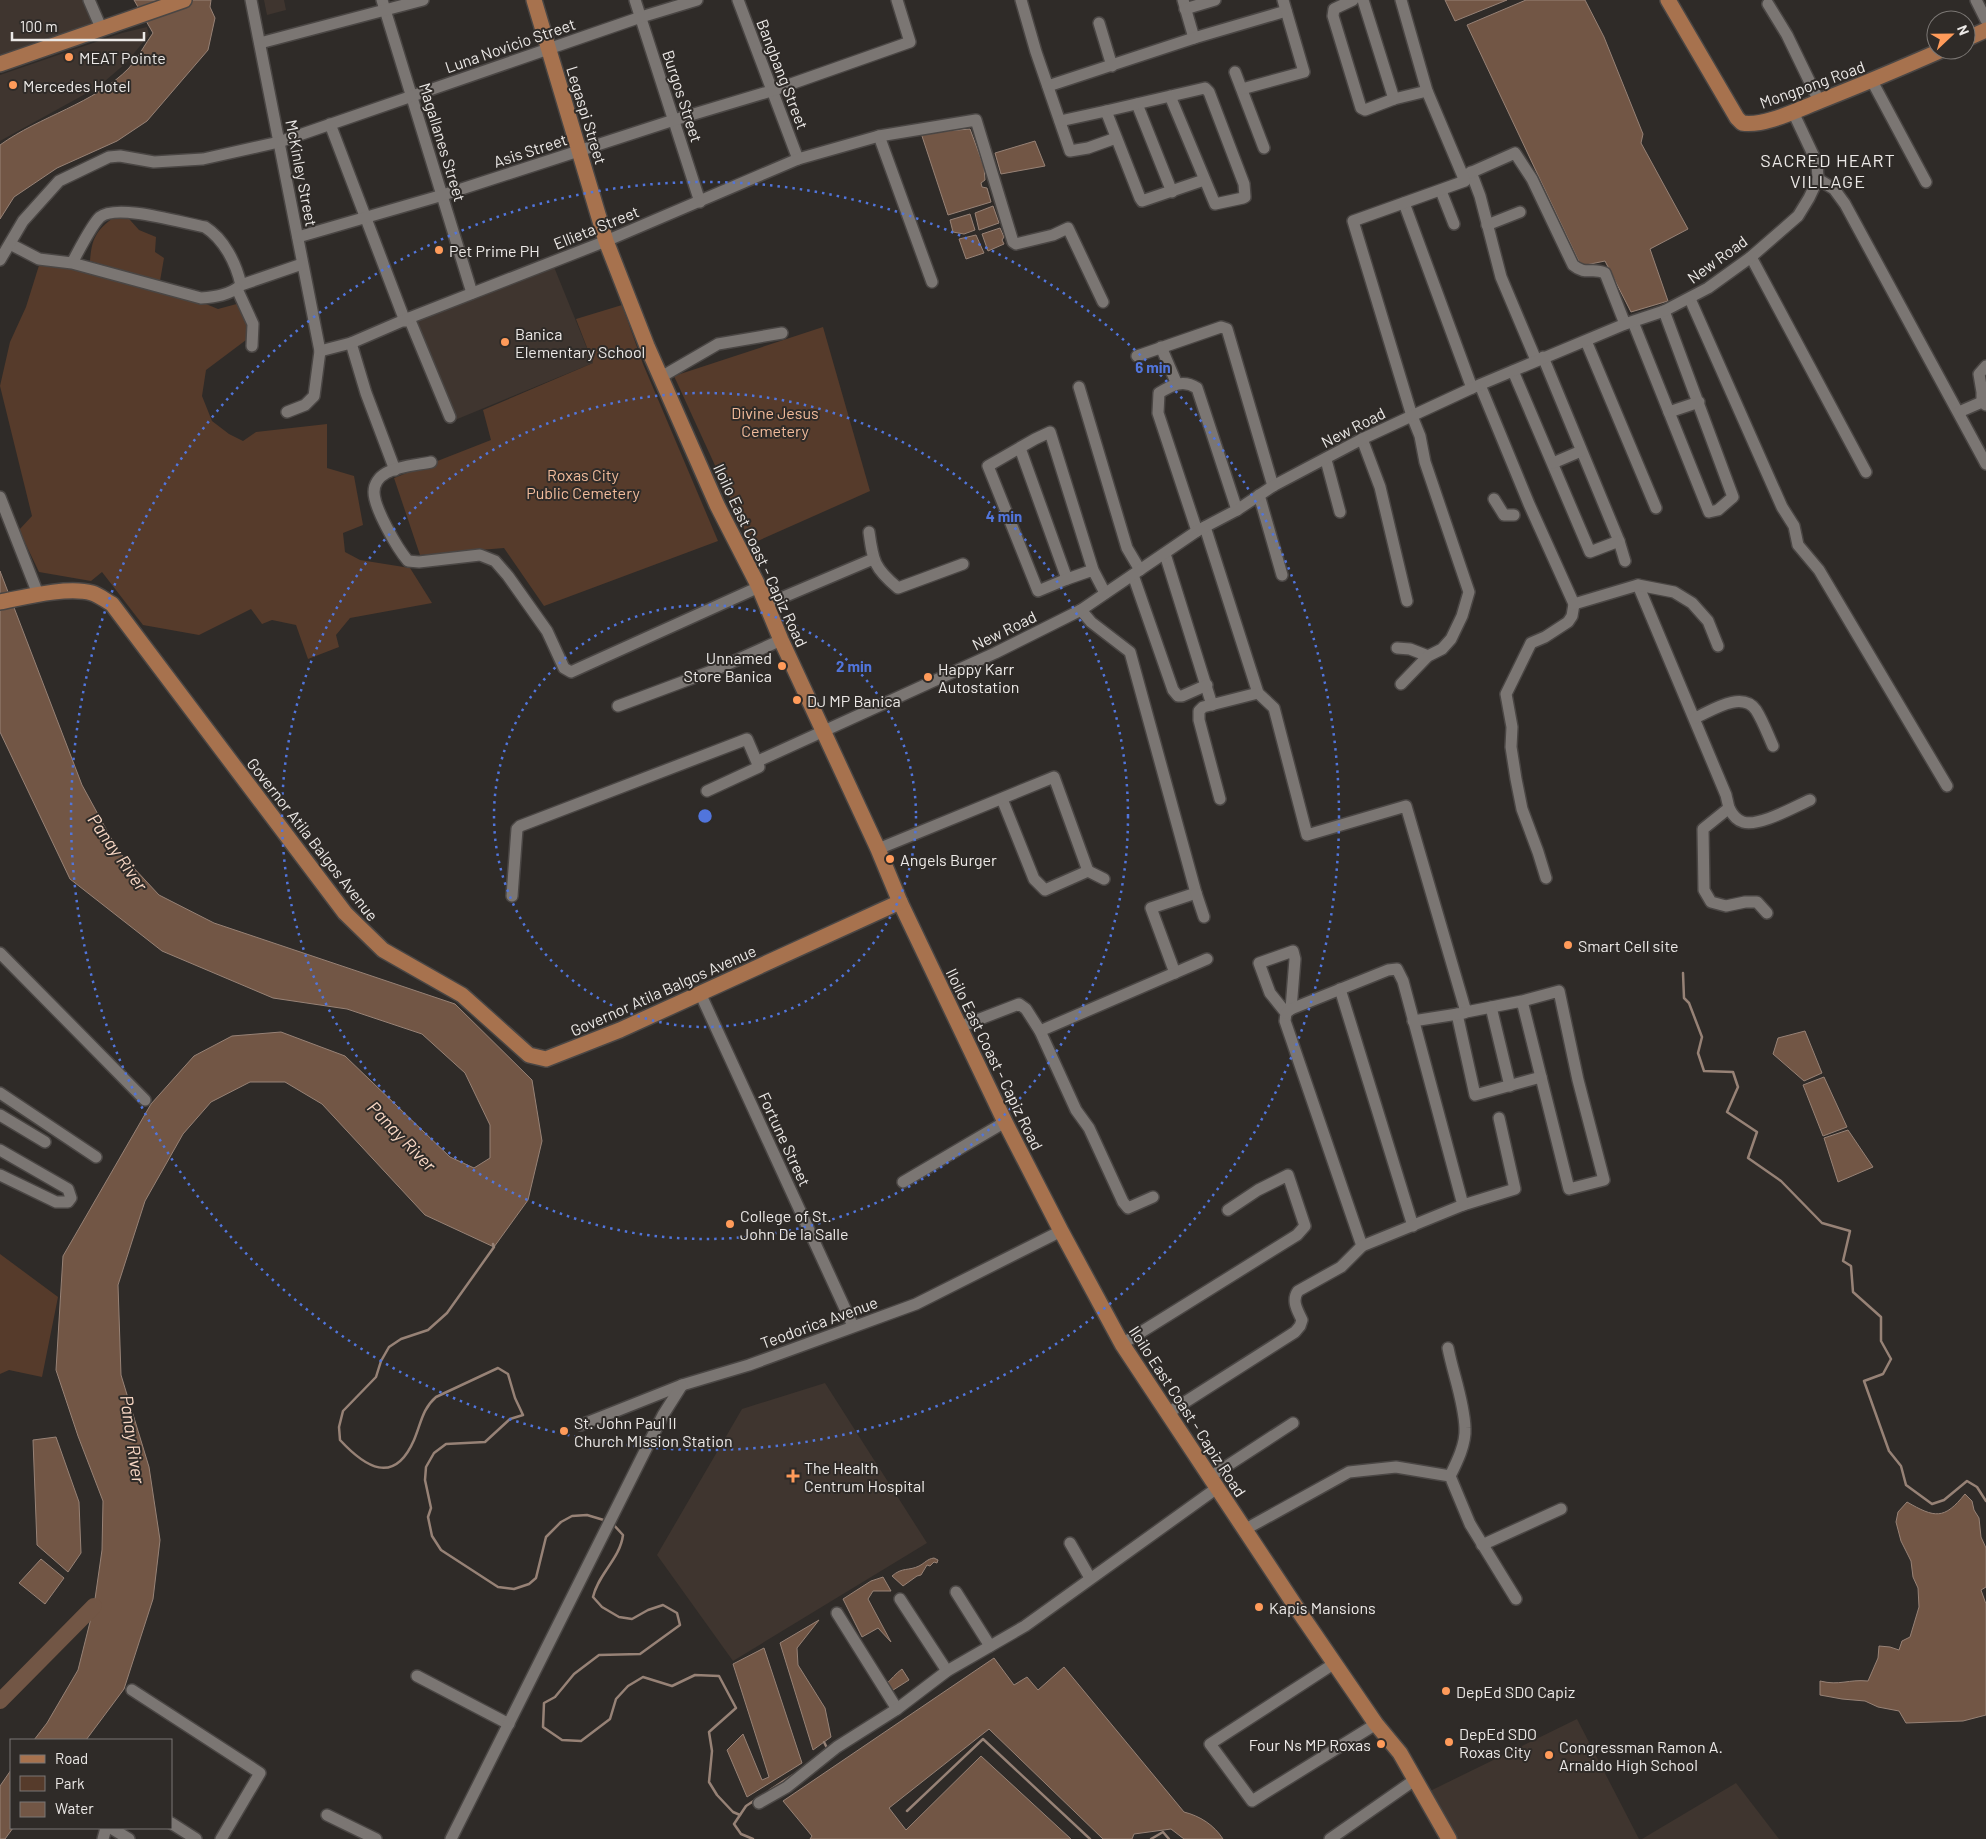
<svg xmlns="http://www.w3.org/2000/svg" width="1986" height="1839" font-family="Barlow,sans-serif">
<style>
.built{fill:#3f352f}
.green{fill:#563b2b}
.water{fill:#725645;stroke:#978276}
.lines{fill:none;stroke-linecap:round;stroke-linejoin:round}
.stream{stroke:#978276;stroke-width:2.5}
.river{stroke:#725645;stroke-width:16}
.minor-casing{stroke:#4a4644;stroke-width:14}
.major-casing{stroke:#4a4644;stroke-width:18}
.minor{stroke:#7b7673;stroke-width:11}
.major{stroke:#a7724e;stroke-width:15}
.ring{fill:none;stroke:#5175dc;stroke-width:2.5;stroke-dasharray:2.5 5}
.poi-dot{fill:#ff9b5a;stroke:#2f2b28;stroke-width:2}
.labels{text-anchor:middle;dominant-baseline:central;stroke-width:4;stroke-linejoin:round;paint-order:stroke}
.street-label{font-size:16px;fill:#ece9e7;stroke:#2f2b28}
.poi-label{font-size:16px;fill:#ece9e7;stroke:#2f2b28;text-anchor:start}
.park-label{font-size:16px;fill:#f2bc9c;stroke:#2f2b28}
.neighbourhood-label{font-size:18px;letter-spacing:1px;fill:#ece9e7;stroke:#2f2b28}
.water-label{font-size:18px;font-style:italic;fill:#f9d8c5;stroke:#2f2b28}
.centre{fill:#5175dc;stroke:#2f2b28;stroke-width:2.5}
.ring-label{font-size:15px;text-anchor:middle;font-weight:bold;fill:#5175dc;stroke:#2f2b28;stroke-width:4;stroke-linejoin:round;paint-order:stroke}
</style>
<rect width="100%" height="100%" fill="#2f2b28"/>
<!-- built -->
<g class="built">
<path d="M0,0H86L96,27L0,60Z"/>
<path d="M264,0H284L286,10L267,15Z"/>
<path d="M147,27L149,35L126,63L98,87L0,141V75L122,33Z"/>
<path d="M554,267L593,363L455,420L416,321Z"/>
<path d="M825,1383L927,1543L733,1661L657,1555L742,1409Z"/>
<path d="M1577,1719L1639,1839H1458L1430,1791Z"/>
<path d="M1736,1783L1779,1839H1642Z"/>
</g>
<!-- green -->
<g class="green">
<path d="M122,211L139,230L156,237L155,252L164,258L160,281L90,261C92,232 100,228 122,211Z"/>
<path d="M41,259L194,299L218,309L244,302L258,331L206,370L202,396L212,421L229,434L243,441L256,432L327,424V468L354,476L363,525L343,533L345,552L360,560L410,568L432,603L350,618L336,635L339,647L308,659L296,625L272,620L262,624L251,609L199,635L143,625L102,572L91,581L39,572L19,530L32,516L0,386L10,342L26,307Z"/>
<path d="M622,305L643,364L718,541L544,606L504,548L420,555L394,478L491,440L483,410L593,363L576,319Z"/>
<path d="M823,327L870,491L751,544L674,376Z"/>
<path d="M0,1254L58,1297L42,1377L9,1370L0,1374Z"/>
</g>
<!-- water -->
<g class="water">
<path d="M134,0H211L210,7L215,18L208,50L147,121L117,141L57,168L14,197L0,219V145C40,116 94,104 129,68C138,58 145,44 153,33Z"/>
<path d="M1445,0H1507L1455,21Z"/>
<path d="M1526,0H1585L1604,37L1643,134L1641,143L1688,229L1650,249L1668,301L1631,312L1605,261L1581,266L1467,25Z"/>
<path d="M970,129L984,167L985,180L981,183L982,187L987,188L991,202L948,215L921,133Z"/>
<path d="M1035,141L1045,166L1001,174L995,153Z"/>
<path d="M993,206L999,223L979,230L975,213Z"/>
<path d="M970,214L975,230L964,234L953,232L950,220Z"/>
<path d="M1000,228L1004,237L1002,240L1004,244L988,251L982,234Z"/>
<path d="M976,235L984,253L966,259L959,239Z"/>
<path d="M0,571L82,785L118,851L159,895L214,923L455,1004L532,1080L542,1141L528,1200L494,1247L425,1215L322,1104L285,1082H250L211,1102L183,1134L145,1201L118,1285L121,1375L149,1467L160,1540L153,1599L124,1689L86,1740H34L47,1723L78,1670L94,1606L102,1550L103,1501L78,1436L56,1370L63,1256L151,1104L194,1056L232,1036L281,1032L345,1056L450,1157L474,1168L490,1158V1125L465,1073L422,1034L347,1009L273,998L162,951L70,879L0,732Z"/>
<path d="M1805,1031L1822,1073L1804,1081L1773,1054L1778,1038Z"/>
<path d="M1824,1077L1847,1127L1823,1136L1803,1085Z"/>
<path d="M1848,1130L1873,1167L1838,1182L1824,1138Z"/>
<path d="M56,1437L79,1502L81,1553L68,1572L37,1545L33,1440Z"/>
<path d="M1965,1494L1972,1501L1974,1510L1979,1518L1981,1537L1986,1548V1587L1981,1590L1986,1604V1715L1963,1721L1906,1723L1899,1711L1878,1707L1865,1701L1842,1699L1820,1695V1681C1840,1686 1848,1679 1868,1681L1878,1658L1879,1646L1890,1647L1899,1650L1902,1641L1910,1637L1919,1607L1918,1588L1913,1577L1911,1561L1901,1541L1896,1522L1898,1512L1907,1502C1935,1518 1944,1520 1965,1494Z"/>
<path d="M934,1558L938,1560L937,1563L934,1562L930,1566L927,1565L921,1575L917,1576L903,1586L892,1576C902,1567 909,1571 919,1566C925,1563 927,1559 934,1558Z"/>
<path d="M41,1559L64,1578L45,1604L19,1583Z"/>
<path d="M883,1577L891,1591H873L868,1599L891,1642L878,1628L862,1637L843,1599L871,1581Z"/>
<path d="M819,1620L797,1648L798,1665L825,1708L831,1737L813,1750L780,1643Z"/>
<path d="M764,1648L802,1763L747,1797L727,1750L743,1734L762,1780L769,1777L733,1664Z"/>
<path d="M994,1658L1014,1685L1027,1677L1038,1690L1064,1667L1184,1812C1200,1816 1214,1825 1223,1839H1184L1171,1829L1134,1834L1132,1839H1103L989,1729L889,1808L906,1830L981,1756L1071,1839H810L812,1836L783,1801Z"/>
<path d="M902,1669L909,1680L890,1692L885,1685C892,1679 895,1674 902,1669Z"/>
<path d="M11,1770V1828H13L5,1839H0V1786Z"/>
</g>
<g class="lines">
<!-- stream -->
<g class="stream">
<path d="M1683,973L1684,998L1689,1003L1702,1037L1698,1053L1704,1071L1733,1072L1738,1087L1727,1112L1757,1132L1748,1158L1781,1181L1822,1223L1850,1231L1843,1261L1851,1266L1853,1292L1881,1317V1341L1891,1359L1883,1374L1864,1381L1889,1451L1901,1466L1906,1485L1932,1504L1944,1500L1967,1481L1977,1487L1986,1501"/>
<path d="M493,1244L494,1247L447,1313L428,1330L401,1339L389,1347L381,1361L376,1377L343,1411L339,1427L340,1440C365,1467 394,1486 414,1440C421,1424 422,1409 436,1397L498,1368L508,1374L515,1398L523,1415L510,1419L485,1442L446,1444L434,1453L426,1467L425,1480L431,1508L428,1517L432,1536L441,1550L498,1587L514,1589L529,1584L536,1578L546,1537L561,1522L572,1516L587,1515L607,1521"/>
<path d="M612,1523L623,1535C620,1559 598,1574 593,1597L602,1607L619,1617L632,1619L648,1610L663,1605L677,1613L680,1625L640,1654L599,1655L574,1674L555,1697L544,1703L543,1727L562,1740L581,1741L610,1719L616,1699L628,1686L643,1677L672,1686L695,1675L719,1676L736,1708L709,1732L712,1751L709,1782L717,1795L733,1812L740,1815"/>
<path d="M824,1742L828,1750"/>
<path d="M770,1790L793,1775"/>
<path d="M907,1811L983,1739L1090,1839"/>
<path d="M753,1839L741,1834L734,1824L746,1806L755,1800"/>
<path d="M1151,1839L1163,1832L1169,1839"/>
</g>
<!-- river -->
<path class="river" d="M0,1701L94,1606"/>
<defs>
<g id="minor">
<path d="M89,0L102,30"/>
<path d="M251,0L320,351L314,396L305,405L287,412"/>
<path d="M382,0L472,293"/>
<path d="M635,0L700,202"/>
<path d="M738,0L798,159"/>
<path d="M1021,0L1036,52L1070,151L1088,148L1116,138"/>
<path d="M1183,0L1194,38"/>
<path d="M1353,0L1334,9L1333,16L1361,108L1365,110L1394,99L1427,91"/>
<path d="M1363,0L1394,99"/>
<path d="M1976,0L1986,20"/>
<path d="M1768,4L1787,35L1819,101"/>
<path d="M1185,9L1215,0"/>
<path d="M1099,23L1112,66"/>
<path d="M260,43L423,0"/>
<path d="M1235,72L1264,148"/>
<path d="M1872,81L1926,182"/>
<path d="M1048,86L1194,38L1286,11"/>
<path d="M1242,89L1304,72L1283,0"/>
<path d="M1137,104L1172,192"/>
<path d="M1106,111L1205,88L1209,92L1244,184L1245,197L1243,198L1215,204L1170,96"/>
<path d="M1060,121L1106,111L1140,198L1142,201L1204,180"/>
<path d="M330,124L405,321"/>
<path d="M879,136L932,282"/>
<path d="M1471,172L1480,196L1501,277L1536,360"/>
<path d="M1463,176L1515,153L1532,179L1573,265C1586,276 1592,267 1605,273L1625,324"/>
<path d="M1818,179L1834,189L1845,204L1986,464"/>
<path d="M1441,191L1454,224"/>
<path d="M1404,203L1472,388"/>
<path d="M1487,225L1520,212"/>
<path d="M298,237L443,195L674,120L771,91L910,42L897,0"/>
<path d="M10,244L39,259L72,263L201,298C215,297 230,295 241,285C236,263 224,239 205,227C182,223 117,203 100,217C92,224 78,252 72,263"/>
<path d="M1751,257L1866,472"/>
<path d="M0,260L23,221L59,181L109,157L120,156L154,162L203,159L279,142L641,17L697,0"/>
<path d="M241,285L302,264"/>
<path d="M237,289L253,324L252,346"/>
<path d="M1690,299L1782,507L1794,526L1798,545L1819,570L1947,786"/>
<path d="M409,318L450,417"/>
<path d="M1633,322L1709,512L1718,510L1733,497L1664,311"/>
<path d="M1586,341L1656,508"/>
<path d="M351,343L366,393L395,470"/>
<path d="M1161,347L1176,382"/>
<path d="M320,351L351,343L409,318L606,241L798,159L879,136L976,120L1013,242L1016,244L1053,235L1068,228L1103,302"/>
<path d="M1137,356L1221,327L1227,329L1273,486"/>
<path d="M1543,357L1619,541L1625,561"/>
<path d="M1513,371L1590,552L1619,541"/>
<path d="M661,377L718,344L782,333"/>
<path d="M1480,385L1529,504L1574,604L1572,616L1568,622L1545,637L1531,643L1506,694L1512,727L1511,747L1516,779L1522,809L1538,852L1546,878"/>
<path d="M1079,387L1127,548L1140,570"/>
<path d="M1982,402V392L1979,374L1986,366"/>
<path d="M1669,412L1699,402"/>
<path d="M1959,412L1982,402L1986,405"/>
<path d="M1362,439L1380,487L1407,601"/>
<path d="M1020,448L1067,579"/>
<path d="M1326,460L1340,512"/>
<path d="M431,462C416,465 398,466 386,473C379,477 374,484 374,492C374,508 397,548 408,561L419,562L480,555L495,561L508,576L547,631L564,668L571,672L759,587"/>
<path d="M1553,463L1581,451"/>
<path d="M1259,495L1282,575"/>
<path d="M0,497L38,594"/>
<path d="M1494,499L1504,515H1514"/>
<path d="M1205,527L1258,693L1274,708L1307,835L1406,806L1466,1012L1522,1001L1559,991L1578,1080L1604,1180L1569,1189L1522,1001"/>
<path d="M1197,531L1158,413L1159,393C1172,385 1183,379 1197,388L1237,510"/>
<path d="M869,532C873,561 874,568 898,588L963,564"/>
<path d="M1165,554L1212,705"/>
<path d="M1093,570L1067,579L1038,591L988,466L1035,439L1050,432L1093,570L1105,593"/>
<path d="M1133,575L1173,690L1178,696H1182L1207,685"/>
<path d="M1638,585L1726,795L1729,808L1703,829L1704,890L1711,902L1726,906L1745,902H1757L1767,913"/>
<path d="M767,604L873,559"/>
<path d="M1574,604L1638,585L1674,592L1692,603L1708,621L1718,646"/>
<path d="M1081,610L1091,622L1130,652L1196,893L1151,908L1175,973"/>
<path d="M1397,648L1410,649L1428,656"/>
<path d="M1401,684L1428,656L1442,649L1451,639L1462,616L1469,592L1425,462L1420,436L1412,416L1353,221L1465,181L1427,91L1401,0"/>
<path d="M618,706L717,669L781,640"/>
<path d="M1695,718C1711,711 1742,690 1756,710C1763,721 1768,735 1773,746"/>
<path d="M758,761L995,653L1081,610L1197,531L1237,510L1273,486L1362,439L1472,388L1625,324L1664,311L1708,288L1751,257L1798,216L1809,198L1818,179L1817,163L1793,112"/>
<path d="M1002,799L1034,879L1045,890L1088,871L1104,879"/>
<path d="M1220,799L1199,720V711L1203,707L1258,693"/>
<path d="M1729,808C1732,814 1736,820 1743,822C1759,827 1794,807 1810,800"/>
<path d="M878,849L1054,777L1088,871"/>
<path d="M1196,893L1204,917"/>
<path d="M512,896L517,829L520,826L747,739L759,767L707,791"/>
<path d="M0,953L145,1100"/>
<path d="M1340,989L1413,1226"/>
<path d="M700,993L853,1326"/>
<path d="M1491,1007L1510,1086"/>
<path d="M1291,1009L1295,959L1293,951L1259,963L1270,993L1286,1013L1285,1021L1362,1246"/>
<path d="M1457,1014L1475,1095L1541,1077"/>
<path d="M1413,1021L1464,1013"/>
<path d="M959,1027L1019,1004L1026,1009L1040,1031L1076,1110L1089,1128L1123,1202L1128,1208L1153,1197"/>
<path d="M1040,1031L1207,959"/>
<path d="M0,1093L96,1157"/>
<path d="M0,1115L45,1142"/>
<path d="M0,1150L68,1189L71,1198L68,1202H56L0,1175"/>
<path d="M903,1182L1005,1122"/>
<path d="M1463,1205L1515,1189L1499,1118"/>
<path d="M1122,1344L1297,1235L1305,1226L1288,1175L1258,1190L1228,1210"/>
<path d="M1448,1348C1453,1374 1464,1401 1465,1428C1466,1444 1457,1462 1450,1476"/>
<path d="M1168,1413L1295,1332L1300,1326L1302,1320C1298,1311 1291,1301 1298,1291L1341,1267L1362,1246L1463,1205L1403,981L1397,969L1388,970L1291,1009L1286,1013"/>
<path d="M581,1425L682,1385L749,1365L916,1304L1061,1231"/>
<path d="M1210,1477L1293,1423"/>
<path d="M1244,1530L1349,1472L1396,1467L1450,1476L1470,1524L1516,1599"/>
<path d="M1070,1543L1090,1578"/>
<path d="M1482,1545L1561,1509"/>
<path d="M956,1592L990,1646"/>
<path d="M900,1599L947,1671"/>
<path d="M837,1613L897,1709"/>
<path d="M1335,1663L1210,1744L1252,1801L1376,1724"/>
<path d="M417,1676L509,1724"/>
<path d="M132,1690L260,1773L221,1839"/>
<path d="M759,1803L787,1787L837,1747L897,1709L947,1671L1025,1626L1217,1488"/>
<path d="M327,1815L376,1839"/>
<path d="M171,1823L196,1839"/>
<path d="M111,1828L129,1839"/>
<path d="M103,1839L106,1828"/>
<path d="M451,1839L663,1415L682,1385"/>
<path d="M1330,1839L1416,1779"/>
</g>
<g id="major">
<path d="M534,0L606,241L647,346L717,505L759,587L781,640L878,849L900,902L1005,1122L1061,1231L1122,1344L1300,1613L1376,1724L1400,1753L1449,1839"/>
<path d="M1668,0L1737,118L1742,123C1764,127 1799,109 1820,101C1861,85 1901,68 1942,50"/>
<path d="M1966,39L1986,30"/>
<path d="M0,64L184,0"/>
<path d="M0,602C25,597 68,586 92,593C99,595 106,601 112,604L345,913L383,950L462,995L529,1055L546,1059L620,1030L900,902"/>
</g>
</defs>
<!-- minor casing -->
<use href="#minor" class="minor-casing"/>
<!-- major casing -->
<use href="#major" class="major-casing"/>
<!-- minor -->
<use href="#minor" class="minor"/>
<!-- major -->
<use href="#major" class="major"/>
</g>
<!-- distance rings -->
<g class="ring">
<circle cx="705" cy="816" r="211"/>
<circle cx="705" cy="816" r="423"/>
<circle cx="705" cy="816" r="634"/>
</g>
<!-- markers -->
<g class="poi-dot">
<circle cx="69" cy="57" r="5"/>
<circle cx="13" cy="85" r="5"/>
<circle cx="439" cy="250" r="5"/>
<circle cx="505" cy="342" r="5"/>
<circle cx="782" cy="666" r="5"/>
<circle cx="928" cy="677" r="5"/>
<circle cx="797" cy="700" r="5"/>
<circle cx="890" cy="859" r="5"/>
<circle cx="1568" cy="945" r="5"/>
<circle cx="730" cy="1224" r="5"/>
<circle cx="564" cy="1431" r="5"/>
<path d="M790.5 1468.5h5v5h5v5h-5v5h-5v-5h-5v-5h5z"/>
<circle cx="1259" cy="1607" r="5"/>
<circle cx="1446" cy="1691" r="5"/>
<circle cx="1449" cy="1742" r="5"/>
<circle cx="1381" cy="1744" r="5"/>
<circle cx="1549" cy="1755" r="5"/>
</g>
<g class="labels">
<!-- street labels -->
<g class="street-label">
<text transform="translate(510 45) rotate(-19)">Luna Novicio Street</text>
<text transform="translate(783 74) rotate(69)">Bangbang Street</text>
<text transform="translate(1812 84) rotate(-20)">Mongpong Road</text>
<text transform="translate(683 96) rotate(72)">Burgos Street</text>
<text transform="translate(587 115) rotate(73)">Legaspi Street</text>
<text transform="translate(443 142) rotate(73)">Magallanes Street</text>
<text transform="translate(530 150) rotate(-18)">Asis Street</text>
<text transform="translate(302 173) rotate(79)">McKinley Street</text>
<text transform="translate(596 227) rotate(-22)">Ellieta Street</text>
<text transform="translate(1717 259) rotate(-36)">New Road</text>
<text transform="translate(1353 427) rotate(-27)">New Road</text>
<text transform="translate(761 555) rotate(65)">Iloilo East Coast - Capiz Road</text>
<text transform="translate(1004 630) rotate(-26)">New Road</text>
<text transform="translate(313 839) rotate(52)">Governor Atila Balgos Avenue</text>
<text transform="translate(663 990) rotate(-24)">Governor Atila Balgos Avenue</text>
<text transform="translate(995 1059) rotate(64)">Iloilo East Coast - Capiz Road</text>
<text transform="translate(785 1139) rotate(65)">Fortune Street</text>
<text transform="translate(819 1322) rotate(-20)">Teodorica Avenue</text>
<text transform="translate(1188 1411) rotate(57)">Iloilo East Coast - Capiz Road</text>
</g>
<!-- poi labels -->
<g class="poi-label">
<text x="79" y="57">MEAT Pointe</text>
<text x="23" y="85">Mercedes Hotel</text>
<text x="449" y="250">Pet Prime PH</text>
<text x="515" y="333">Banica<tspan x="515" dy="18">Elementary School</tspan></text>
<text x="772" y="657" text-anchor="end">Unnamed<tspan x="772" dy="18">Store Banica</tspan></text>
<text x="938" y="668">Happy Karr<tspan x="938" dy="18">Autostation</tspan></text>
<text x="807" y="700">DJ MP Banica</text>
<text x="900" y="859">Angels Burger</text>
<text x="1578" y="945">Smart Cell site</text>
<text x="740" y="1215">College of St.<tspan x="740" dy="18">John De la Salle</tspan></text>
<text x="574" y="1422">St. John Paul II<tspan x="574" dy="18">Church MIssion Station</tspan></text>
<text x="804" y="1467">The Health<tspan x="804" dy="18">Centrum Hospital</tspan></text>
<text x="1269" y="1607">Kapis Mansions</text>
<text x="1456" y="1691">DepEd SDO Capiz</text>
<text x="1459" y="1733">DepEd SDO<tspan x="1459" dy="18">Roxas City</tspan></text>
<text x="1371" y="1744" text-anchor="end">Four Ns MP Roxas</text>
<text x="1559" y="1746">Congressman Ramon A.<tspan x="1559" dy="18">Arnaldo High School</tspan></text>
</g>
<!-- park labels -->
<g class="park-label">
<text x="775" y="412">Divine Jesus<tspan x="775" dy="18">Cemetery</tspan></text>
<text x="583" y="474">Roxas City<tspan x="583" dy="18">Public Cemetery</tspan></text>
</g>
<!-- neighbourhood labels -->
<g class="neighbourhood-label">
<text x="1828" y="160">SACRED HEART<tspan x="1828" dy="21">VILLAGE</tspan></text>
</g>
<!-- water labels -->
<g class="water-label">
<text transform="translate(118 852) rotate(55)">Panay River</text>
<text transform="translate(402 1136) rotate(46)">Panay River</text>
<text transform="translate(133 1439) rotate(82)">Panay River</text>
</g>
</g>
<circle cx="705" cy="816" r="8" class="centre"/>
<g class="ring-label">
<text x="1153" y="373">6 min</text>
<text x="1004" y="522">4 min</text>
<text x="854" y="672">2 min</text>
</g>
<!-- legend -->
<rect x="10" y="1739" width="162" height="90" fill="#2f2b28" stroke="#7b7774"/>
<rect x="20" y="1755" width="25" height="8" fill="#a7724e" stroke="#7b7774"/>
<text x="55" y="1764" font-size="15" fill="#ece9e7">Road</text>
<rect x="20" y="1776" width="25" height="15" fill="#563b2b" stroke="#7b7774"/>
<text x="55" y="1789" font-size="15" fill="#ece9e7">Park</text>
<rect x="20" y="1802" width="25" height="15" fill="#725645" stroke="#7b7774"/>
<text x="55" y="1814" font-size="15" fill="#ece9e7">Water</text>
<!-- north arrow -->
<g transform="translate(1951 35) rotate(68)"><circle r="24" fill="#2f2b28" stroke="#7b7774"/>
<path d="M0-4L9 19L0 12L-9 19Z" fill="#ff9b5a"/>
<text y="-8" font-size="14" font-weight="bold" text-anchor="middle" fill="#ece9e7">N</text>
</g>
<!-- scale -->
<path d="M12 32v8h132v-8" fill="none" stroke="#ece9e7" stroke-width="2.5"/>
<text x="20" y="32" font-size="15" fill="#ece9e7" stroke="#2f2b28" stroke-width="4" paint-order="stroke">100 m</text>
</svg>
